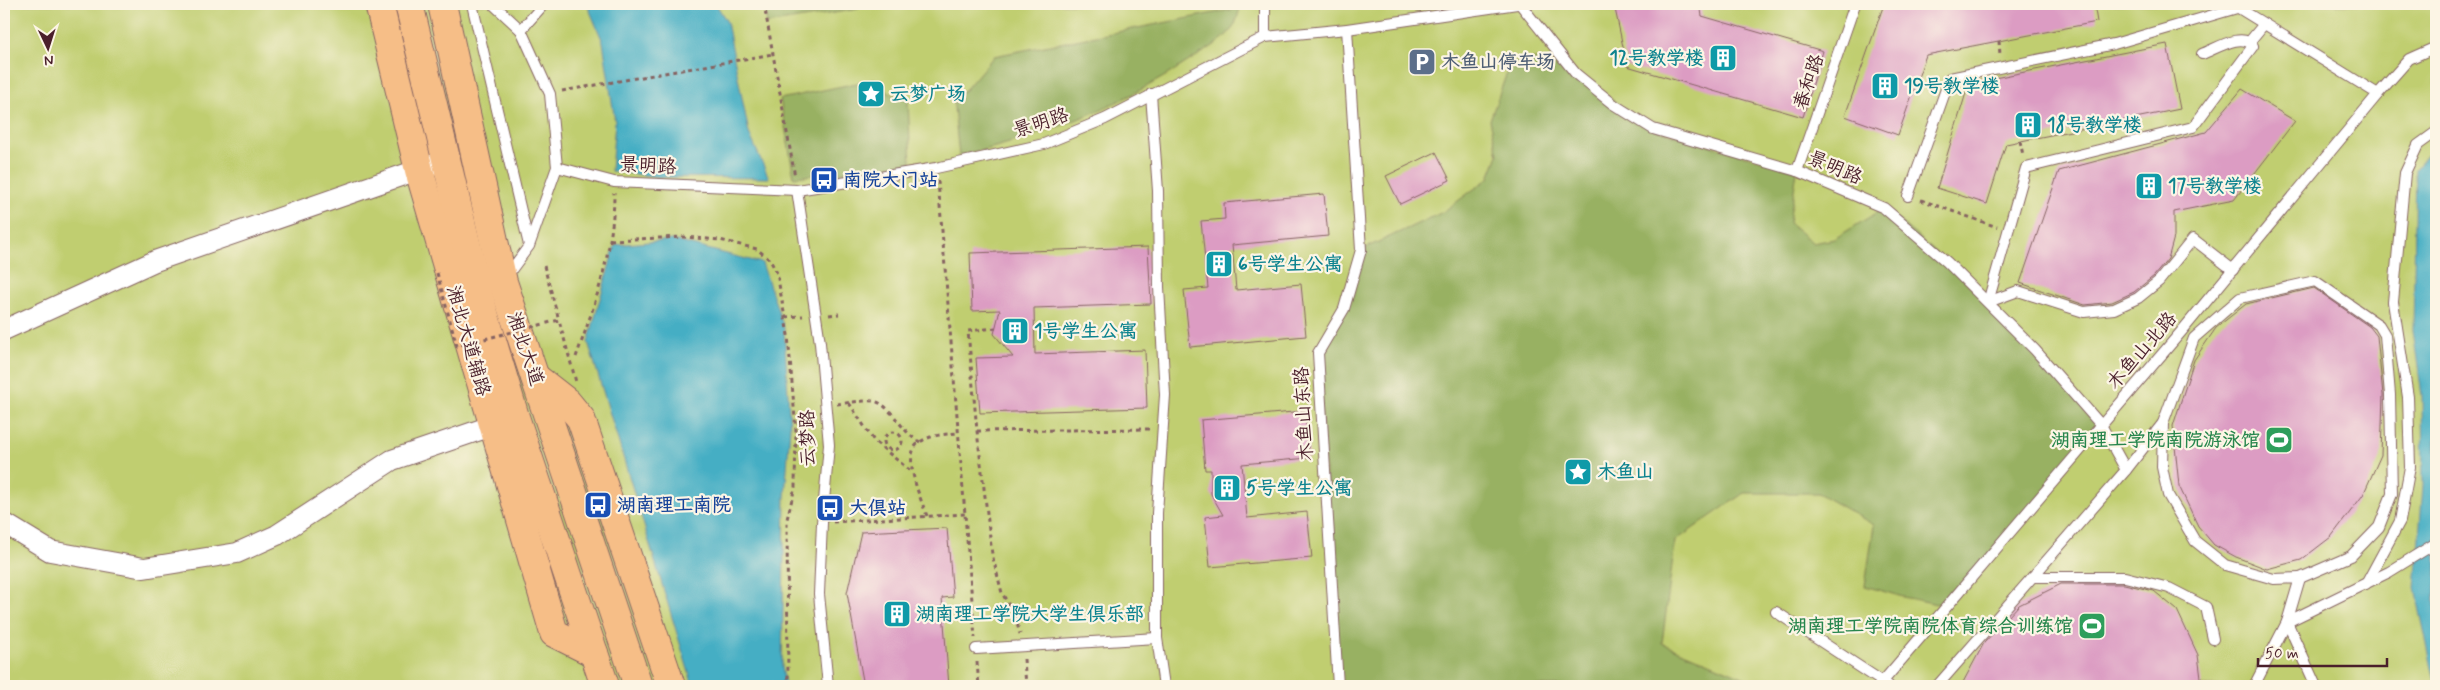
<svg xmlns="http://www.w3.org/2000/svg" width="2440" height="690" font-family="Mynerve,'LXGW WenKai TC',sans-serif">
<style>
.green{fill:#c0ce70;stroke:#85764e}
.forest{fill:#98b162;stroke:#716846}
.water{fill:#45aec4;stroke:#486678}
.building{fill:#dc9cc3}
.lines{fill:none;stroke-linecap:round;stroke-linejoin:round}
.lane-casing{stroke:#866462;stroke-width:12}
.street-casing{stroke:#866462;stroke-width:22}
.primary-casing{stroke:#866462;stroke-width:30}
.highway-casing{stroke:#866462;stroke-width:30}
.path{stroke:#866462;stroke-width:3;stroke-dasharray:4 4;stroke-linecap:butt}
.lane{stroke:#fff;stroke-width:10}
.street{stroke:#fff;stroke-width:20}
.primary{stroke:#f6be87;stroke-width:28}
.highway{stroke:#f6be87;stroke-width:28}
.path-bridge{stroke:#866462;stroke-width:3;stroke-dasharray:4 4;stroke-linecap:butt}
.labels{text-anchor:middle;dominant-baseline:central;stroke-width:4.5;stroke-linejoin:round;paint-order:stroke}
.culture-label{font-size:19px;font-weight:bold;fill:#0d838f;stroke:#fcf5e5;text-anchor:start}
.service-label{font-size:19px;font-weight:bold;fill:#4e5e75;stroke:#fcf5e5;text-anchor:start}
.street-label{font-size:19px;fill:#4a1f2b;stroke:#fcf5e5}
.transit-label{font-size:19px;font-weight:bold;fill:#164399;stroke:#fcf5e5;text-anchor:start}
.leisure-label{font-size:19px;font-weight:bold;fill:#27864d;stroke:#fcf5e5;text-anchor:end}
</style>
<rect width="100%" height="100%" fill="#fcf5e5"/>
<filter id="ink" filterUnits="userSpaceOnUse"><feTurbulence type="fractalNoise" baseFrequency=".02" numOctaves="2"/><feDisplacementMap in="SourceGraphic" scale="10" xChannelSelector="R" yChannelSelector="G"/><feConvolveMatrix kernelMatrix="1 2 1 2 8 2 1 2 1" color-interpolation-filters="sRGB"/></filter>
<filter id="wash" filterUnits="userSpaceOnUse"><feTurbulence type="fractalNoise" baseFrequency=".0096" numOctaves="4" result="noise"/><feDisplacementMap in="SourceGraphic" scale="20" xChannelSelector="R" yChannelSelector="G"/><feGaussianBlur stdDeviation="1.12" result="paint"/><feColorMatrix in="noise" values="0 0 0 0 0 0 0 0 0 0 0 0 0 0 0 0 0 1.4 0 .05"/><feComposite in="paint" operator="in"/></filter>
<g filter="url(#wash)">
<rect width="100%" height="100%" fill="#f4e4c8"/>
<!-- green -->
<rect class="green" x="4" y="4" width="2432" height="682"/>
<!-- forest -->
<g class="forest">
<path d="M764,4H861L858,9L767,24Z"/>
<path d="M1240,8C1238,15 1236,24 1232,29C1221,43 1203,52 1189,61C1120,107 1039,138 959,156L953,97L965,90L994,56Z"/>
<path d="M1536,59L1576,74L1653,129L1797,171L1789,223L1813,243L1834,239L1884,208L1947,262L2101,425L1947,606L1903,597L1865,586L1874,525L1818,493H1744L1675,541L1662,643L1764,686H1338L1318,353L1344,309L1361,250L1443,212L1489,178L1498,155L1490,120L1510,64Z"/>
<path d="M876,79C880,92 897,96 908,100L911,165L794,177L780,99Z"/>
</g>
<!-- water -->
<g class="water">
<path d="M587,4H716L727,22L749,133L769,178L659,177L611,171L615,122L603,42Z"/>
<path d="M2436,144V686L2415,588L2423,486L2422,396L2413,331L2416,169Z"/>
<path d="M672,240L762,263L784,328L790,427L785,497L782,666L785,686H693L588,342L615,245Z"/>
</g>
<g id="blocks">
<!-- building -->
<g class="building">
<path d="M1614,4H1700L1702,16L1823,51L1803,117L1627,66Z"/>
<path d="M1884,4H2094L2097,22L1926,55L1898,135L1845,116Z"/>
<path d="M2167,44L2180,109L2006,144L1987,204L1937,188L1969,83Z"/>
<path d="M2242,89L2295,121L2234,200L2174,212V237L2168,259L2154,276L2134,292L2112,302L2085,305L2020,283L2059,171L2206,132Z"/>
<path d="M1436,152L1450,180L1400,204L1386,176Z"/>
<path d="M1324,194L1328,236L1232,245L1236,290L1301,284L1306,336L1190,347L1184,290L1208,288L1201,221L1225,219L1224,203Z"/>
<path d="M1148,247L1151,304L1034,308L1035,354L1145,350L1147,408L980,413L976,358L1013,357L994,334L1000,310L972,311L970,253Z"/>
<path d="M2314,288L2370,327L2377,336L2383,395L2381,455L2363,495L2331,537L2301,560L2267,569L2236,557L2214,545L2198,526L2179,486L2173,426L2194,360L2216,328L2246,304Z"/>
<path d="M1305,411L1309,458L1242,464L1247,518L1307,512L1312,558L1210,567L1205,517L1223,515L1211,494V470H1205L1201,420Z"/>
<path d="M947,528L953,597L942,598L949,686H864L847,593L861,532Z"/>
<path d="M2061,584H2124L2154,591L2177,610L2198,655L2202,686H1961L1984,643L2019,605Z"/>
</g>
</g>
</g>
<g filter="url(#ink)">
<use href="#blocks" fill-opacity="0" stroke="#866462" stroke-width="1"/>
<g class="lines">
<defs>
<g id="lane">
<path d="M472,4L529,245"/>
<path d="M493,4L521,30L550,94L557,167L529,246L506,277"/>
<path d="M1265,4V37"/>
<path d="M1520,4L1576,74L1613,104L1653,129L1797,171L1884,208L1947,262L2035,350L2101,425L2126,470L2163,423L2162,467L2168,495L2195,541L2225,565L2274,579L2300,578L2287,622L2316,686"/>
<path d="M2232,4L2378,94"/>
<path d="M521,30L544,4"/>
<path d="M2250,41L2264,24"/>
<path d="M1151,94L1158,191L1159,287L1165,395L1157,513V638L1164,686"/>
<path d="M557,167L614,182L797,190L936,168L1044,144L1105,119L1265,37L1347,29L1517,4"/>
<path d="M1797,171L1855,4"/>
<path d="M797,190L820,343L829,445L822,523L819,594L828,686"/>
<path d="M1908,196L1950,78L2114,44L2237,8"/>
<path d="M1988,302L2026,168L2193,127L2253,46C2242,31 2216,49 2202,54"/>
<path d="M1988,302L2018,291L2084,312L2114,309L2138,298L2159,281L2193,239L2233,270"/>
<path d="M2163,423L2194,338L2240,298L2315,281L2379,325L2385,335L2390,395L2392,494L2379,527L2351,556L2300,578"/>
<path d="M2032,577H2125L2169,588L2206,607L2213,639"/>
<path d="M2366,584L2400,521L2410,467L2408,397L2393,302L2405,173L2418,145L2436,132"/>
<path d="M1776,612L1889,686"/>
<path d="M976,649L1157,638"/>
<path d="M1338,686L1318,353L1344,309L1361,250L1347,29"/>
<path d="M1879,686L2181,332L2378,94L2409,59L2436,47"/>
<path d="M1937,686L2126,470"/>
<path d="M2254,686L2287,622L2389,572L2436,543"/>
</g>
<g id="street">
<path d="M4,330L155,261L432,165"/>
<path d="M4,523L50,551L144,568L237,553L277,535L392,460L506,421"/>
</g>
<g id="primary">
<path d="M379,4L419,170L554,633L594,653"/>
<path d="M535,377L567,402L581,419L671,686"/>
</g>
<g id="highway">
<path d="M409,4L478,293L515,417L605,686"/>
<path d="M442,4L503,282L638,686"/>
</g>
</defs>
<!-- lane casing -->
<use href="#lane" class="lane-casing"/>
<!-- street casing -->
<use href="#street" class="street-casing"/>
<!-- primary casing -->
<use href="#primary" class="primary-casing"/>
<!-- highway casing -->
<use href="#highway" class="highway-casing"/>
<!-- path -->
<g class="path">
<path d="M764,4L795,177"/>
<path d="M1999,41L2000,55"/>
<path d="M562,91L773,54"/>
<path d="M2020,141L2023,155"/>
<path d="M938,181L975,638"/>
<path d="M1921,200L1997,227"/>
<path d="M610,240L684,237L720,240L757,249L770,260L777,273L788,335L796,431L795,487L787,519L788,686"/>
<path d="M544,266L559,320"/>
<path d="M829,315L839,314"/>
<path d="M785,317L803,316"/>
<path d="M996,328L968,331L977,431L992,554L1002,593L1015,616L1020,634"/>
<path d="M576,357C595,305 614,250 614,193"/>
<path d="M849,403L874,441L913,473"/>
<path d="M837,404C849,403 862,400 873,401C891,403 902,434 920,442"/>
<path d="M977,431L1150,429"/>
<circle cx="893" cy="441" r="9"/>
<path d="M927,516C921,499 900,454 920,442C930,435 947,434 958,433"/>
<path d="M833,522L965,514"/>
<path d="M1024,659L1026,686"/>
<path d="M977,662L979,686"/>
</g>
<!-- lane -->
<use href="#lane" class="lane"/>
<!-- street -->
<use href="#street" class="street"/>
<!-- primary -->
<use href="#primary" class="primary"/>
<!-- highway -->
<use href="#highway" class="highway"/>
<!-- path-bridge -->
<path class="path-bridge" d="M437,273L457,346L559,320L576,382"/>
</g>
</g>
<!-- icons -->
<defs>
<symbol id="building-square" viewBox="-11 -11 22 22"><rect x="-9" y="-9" width="18" height="18" rx="4" fill="#0f9aa8" stroke="#fcf5e5"/><path d="M-4-6H4V6H1V3H-1V6H-4ZM-2.5-4.3h1.7v1.8h-1.7ZM.8-4.3h1.7v1.8H.8ZM-2.5-1h1.7V.8h-1.7ZM.8-1h1.7V.8H.8Z" fill="#fff"/></symbol>
<symbol id="parking-square" viewBox="-11 -11 22 22"><rect x="-9" y="-9" width="18" height="18" rx="4" fill="#5c6f8a" stroke="#fcf5e5"/><path d="M-3.5-5.5H1a3.5 3.5 0 0 1 0 7H-1V5.5H-3.5ZM-1-3.4V-.6H.8a1.4 1.4 0 0 0 0-2.8Z" fill="#fff"/></symbol>
<symbol id="sight-square" viewBox="-11 -11 22 22"><rect x="-9" y="-9" width="18" height="18" rx="4" fill="#0f9aa8" stroke="#fcf5e5"/><path d="M0-6L1.8-2.2L6-1.7L2.9 1.2L3.7 5.4L0 3.3L-3.7 5.4L-2.9 1.2L-6-1.7L-1.8-2.2Z" fill="#fff"/></symbol>
<symbol id="bus-square" viewBox="-11 -11 22 22"><rect x="-9" y="-9" width="18" height="18" rx="4" fill="#1a4fb4" stroke="#fcf5e5"/><path d="M-5-6H5V4H4V6H2V4H-2V6H-4V4H-5ZM-3.5-4V0h7V-4ZM-3.5 1.2v1.5H-2V1.2ZM2 1.2v1.5H3.5V1.2Z" fill="#fff"/></symbol>
<symbol id="stadium-square" viewBox="-11 -11 22 22"><rect x="-9" y="-9" width="18" height="18" rx="4" fill="#2e9e5b" stroke="#fcf5e5"/><path d="M0-5a6.5 5 0 1 0 0 10a6.5 5 0 1 0 0-10ZM-3.5-1.8h7v3.6h-7Z" fill="#fff"/></symbol>
</defs>
<g fill-rule="evenodd">
<use href="#building-square" x="1707" y="42" width="32" height="32"/>
<use href="#parking-square" x="1406" y="46" width="32" height="32"/>
<use href="#building-square" x="1869" y="70" width="32" height="32"/>
<use href="#sight-square" x="855" y="78" width="32" height="32"/>
<use href="#building-square" x="2012" y="109" width="32" height="32"/>
<use href="#bus-square" x="808" y="164" width="32" height="32"/>
<use href="#building-square" x="2133" y="170" width="32" height="32"/>
<use href="#building-square" x="1203" y="248" width="32" height="32"/>
<use href="#building-square" x="999" y="315" width="32" height="32"/>
<use href="#stadium-square" x="2263" y="424" width="32" height="32"/>
<use href="#sight-square" x="1562" y="456" width="32" height="32"/>
<use href="#building-square" x="1211" y="472" width="32" height="32"/>
<use href="#bus-square" x="582" y="489" width="32" height="32"/>
<use href="#bus-square" x="814" y="492" width="32" height="32"/>
<use href="#building-square" x="881" y="598" width="32" height="32"/>
<use href="#stadium-square" x="2076" y="610" width="32" height="32"/>
</g>
<g class="labels">
<!-- culture labels -->
<g class="culture-label">
<text x="1704" y="58" text-anchor="end">12号教学楼</text>
<text x="1904" y="86">19号教学楼</text>
<text x="890" y="94">云梦广场</text>
<text x="2047" y="125">18号教学楼</text>
<text x="2168" y="186">17号教学楼</text>
<text x="1238" y="264">6号学生公寓</text>
<text x="1034" y="331">1号学生公寓</text>
<text x="1597" y="472">木鱼山</text>
<text x="1246" y="488">5号学生公寓</text>
<text x="916" y="614">湖南理工学院大学生俱乐部</text>
</g>
<!-- service labels -->
<g class="service-label">
<text x="1441" y="62">木鱼山停车场</text>
</g>
<!-- street labels -->
<g class="street-label">
<text transform="translate(1809 82) rotate(-71)">春和路</text>
<text transform="translate(1041 123) rotate(-18)">景明路</text>
<text transform="translate(648 166) rotate(3)">景明路</text>
<text transform="translate(1835 168) rotate(23)">景明路</text>
<text transform="translate(468 341) rotate(74)">湘北大道辅路</text>
<text transform="translate(525 349) rotate(71)">湘北大道</text>
<text transform="translate(2142 351) rotate(-49)">木鱼山北路</text>
<text transform="translate(1304 414) rotate(-93)">木鱼山东路</text>
<text transform="translate(808 438) rotate(-91)">云梦路</text>
</g>
<!-- transit labels -->
<g class="transit-label">
<text x="843" y="180">南院大门站</text>
<text x="617" y="505">湖南理工南院</text>
<text x="849" y="508">大俱站</text>
</g>
<!-- leisure labels -->
<g class="leisure-label">
<text x="2260" y="440">湖南理工学院南院游泳馆</text>
<text x="2073" y="626">湖南理工学院南院体育综合训练馆</text>
</g>
</g>
<!-- margin -->
<rect width="2440" height="690" fill="none" stroke="#fcf5e5" stroke-width="20"/>
<!-- north arrow -->
<g transform="translate(48 48) rotate(176)" stroke="#fcf5e5" stroke-width="4" paint-order="stroke">
<path d="M0-4L9 19L0 12L-9 19Z" fill="#4a1f2b"/>
<text y="-8" font-size="14" font-weight="bold" text-anchor="middle" fill="#4a1f2b">N</text>
</g>
<!-- scale -->
<path d="M2258 658v8h129v-8" fill="none" stroke="#4a1f2b" stroke-width="2.5"/>
<text x="2265" y="658" font-size="15" fill="#4a1f2b" stroke="#fcf5e5" stroke-width="4" paint-order="stroke">50 m</text>
</svg>
